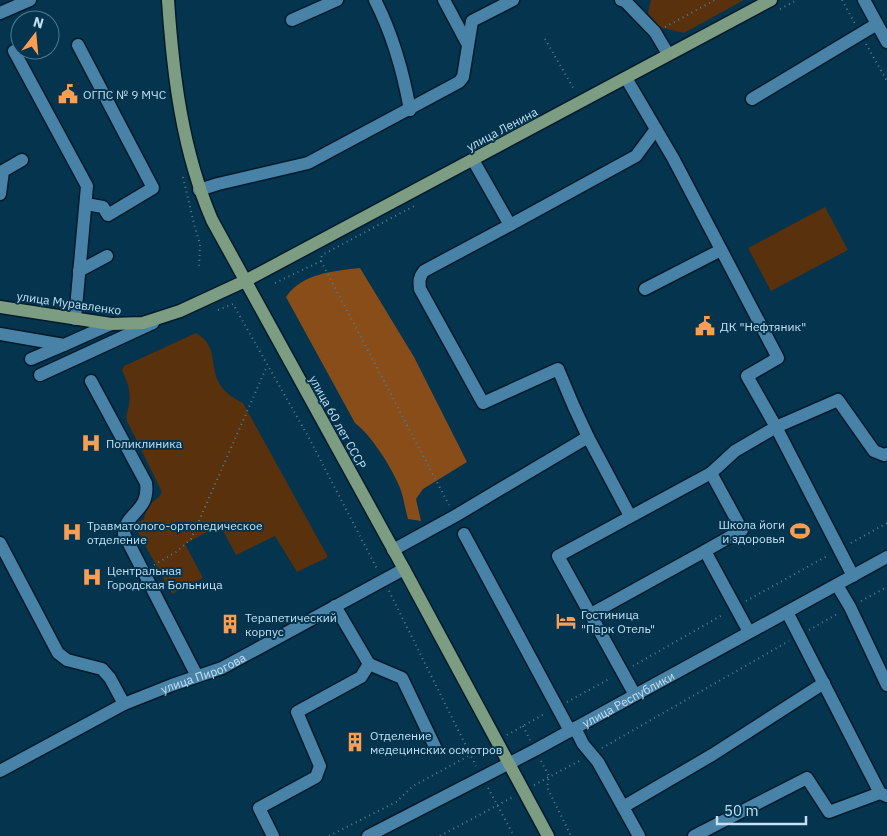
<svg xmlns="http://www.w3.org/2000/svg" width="887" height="836" font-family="'IBM Plex Sans',sans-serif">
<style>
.green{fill:#59310c}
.forest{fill:#884d18}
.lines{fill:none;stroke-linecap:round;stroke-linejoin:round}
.minor-casing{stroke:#001b2c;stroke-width:15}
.major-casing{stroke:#001b2c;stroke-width:15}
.path{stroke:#547c93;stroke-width:2;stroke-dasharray:1 4;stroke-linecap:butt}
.minor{stroke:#4882a6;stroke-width:12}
.major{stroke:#7d9d82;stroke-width:12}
.labels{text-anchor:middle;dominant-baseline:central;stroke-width:4;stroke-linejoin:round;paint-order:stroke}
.poi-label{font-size:12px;fill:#c3e0f4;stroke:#04344e;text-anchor:start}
.street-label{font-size:12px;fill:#c3e0f4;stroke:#04344e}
</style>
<rect width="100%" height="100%" fill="#04344e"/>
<!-- green -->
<g class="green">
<path d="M651,0H744L684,33L659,27L648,13Z"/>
<path d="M825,207L848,250L771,291L748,248Z"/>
<path d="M196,333C220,347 208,368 221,386C226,394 235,399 243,403L328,557L297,572L275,536L236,555L220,525L185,544L203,578L172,594L135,527L138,522L144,519L147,506L159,497L162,492L127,421C125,415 128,412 129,405C131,391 128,383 122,370L124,366Z"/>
</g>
<!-- forest -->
<path class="forest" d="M360,268L414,357L467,462L423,489L416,499L421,521L408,519C405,509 404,498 400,488C392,468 372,436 355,423L286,297C302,273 334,271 360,268Z"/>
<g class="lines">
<defs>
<g id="minor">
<path d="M375,0C393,35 403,71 410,110"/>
<path d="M444,0L468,45"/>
<path d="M621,0L625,1L655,32L668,54"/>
<path d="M864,0L887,42"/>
<path d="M0,13L30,0"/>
<path d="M292,20L337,0"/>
<path d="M78,45L153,188L108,215L103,207L86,204"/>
<path d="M14,51L87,186L75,319"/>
<path d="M626,78L673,158L778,358L747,376L776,427L853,576"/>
<path d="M752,99L877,24"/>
<path d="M473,160L510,225L424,271C419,277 419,281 420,289L483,403L558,369L574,407L588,437"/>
<path d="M199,190L218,184L308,163L459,82L463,77L472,21L513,0"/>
<path d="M0,194L3,171L22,160"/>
<path d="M510,225L636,156L656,129"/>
<path d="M79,271L107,256"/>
<path d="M645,289L721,250"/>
<path d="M0,334L64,345L111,324"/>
<path d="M31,359L64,345"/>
<path d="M40,375L153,323"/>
<path d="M91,381L146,483C150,512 125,512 124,534L197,676"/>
<path d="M464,534L570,731"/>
<path d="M0,543L58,653L67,660L102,669L110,678L124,704"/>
<path d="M393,550L455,516L588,437L630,516"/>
<path d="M837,585L850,607L887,685"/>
<path d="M787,612L880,793L887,796"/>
<path d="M591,614L705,551"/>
<path d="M749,632L705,551L742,530L711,473L735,451L776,427L838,400L874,451L884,455L887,454"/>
<path d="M369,664L402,678L436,749"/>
<path d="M635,695L558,556L711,473"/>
<path d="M575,728L583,744L598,762L639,836"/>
<path id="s1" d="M0,771L124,704L172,685L222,668L404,569"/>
<path d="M623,807L712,755L824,683"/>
<path d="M273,836L259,808L316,777L320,766L297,712L361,677L369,664L335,606"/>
<path id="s2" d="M368,836L535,750L887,557"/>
<path d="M694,836L807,778L829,812L880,793"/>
</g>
<g id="major">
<path d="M168,0C173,75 182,150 212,220L404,569L548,836"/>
<path d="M0,307L111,324L143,323L180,311L245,281L771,0"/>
</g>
</defs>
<!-- minor casing -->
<use href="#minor" class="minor-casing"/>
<!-- major casing -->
<use href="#major" class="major-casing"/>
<!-- path -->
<g class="path">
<path d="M842,0L855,24"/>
<path d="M780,9L797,0"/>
<path d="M665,27L715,0"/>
<path d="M545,39L575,91"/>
<path d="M866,44L887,81"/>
<path d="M183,177L195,228L200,244L199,268"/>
<path d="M321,261L449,505"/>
<path d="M275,283L321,261L322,255L416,205"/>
<path d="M218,310L233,304L309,438L377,569"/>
<path d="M851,543L887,523"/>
<path d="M154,565L176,552L191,539L267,366"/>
<path d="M389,591L476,766"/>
<path d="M746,601L829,555"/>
<path d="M861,601L887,587"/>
<path d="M809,630L839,613"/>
<path d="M633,666L724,614"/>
<path d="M567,702L611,678"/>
<path d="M523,726L530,740"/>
<path d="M507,735L546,713"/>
<path d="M602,748L789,641"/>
<path d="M541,761L549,776L547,787L571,836"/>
<path d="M534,785L581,760"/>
<path d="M488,788L514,836"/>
<path d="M329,836L396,802L413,786L485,747"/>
<path d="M440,836L513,797"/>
</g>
<!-- minor -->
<use href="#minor" class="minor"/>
<!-- major -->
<use href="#major" class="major"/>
</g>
<!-- icons -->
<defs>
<symbol id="civic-bare" viewBox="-9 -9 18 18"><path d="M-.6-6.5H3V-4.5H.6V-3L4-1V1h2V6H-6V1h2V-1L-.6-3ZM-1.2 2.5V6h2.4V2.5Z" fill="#fb9e51" stroke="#04344e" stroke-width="2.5" paint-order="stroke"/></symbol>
<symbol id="hospital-bare" viewBox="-9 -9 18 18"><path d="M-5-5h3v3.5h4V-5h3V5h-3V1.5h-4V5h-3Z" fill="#fb9e51" stroke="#04344e" stroke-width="2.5" paint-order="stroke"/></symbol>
<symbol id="stadium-bare" viewBox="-9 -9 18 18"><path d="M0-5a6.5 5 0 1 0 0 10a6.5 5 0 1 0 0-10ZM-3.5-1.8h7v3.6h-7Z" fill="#fb9e51" stroke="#04344e" stroke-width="2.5" paint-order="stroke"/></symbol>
<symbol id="hotel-bare" viewBox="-9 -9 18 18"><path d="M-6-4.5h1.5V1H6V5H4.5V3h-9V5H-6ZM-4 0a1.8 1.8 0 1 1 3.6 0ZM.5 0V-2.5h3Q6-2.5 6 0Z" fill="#fb9e51" stroke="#04344e" stroke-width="2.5" paint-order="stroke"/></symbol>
<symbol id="building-bare" viewBox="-9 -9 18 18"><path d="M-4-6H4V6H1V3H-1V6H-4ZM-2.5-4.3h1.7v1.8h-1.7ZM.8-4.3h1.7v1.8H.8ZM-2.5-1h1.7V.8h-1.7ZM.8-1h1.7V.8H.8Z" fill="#fb9e51" stroke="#04344e" stroke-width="2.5" paint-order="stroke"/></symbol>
</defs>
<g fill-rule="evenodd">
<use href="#civic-bare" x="54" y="80" width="28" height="28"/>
<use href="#civic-bare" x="691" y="312" width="28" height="28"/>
<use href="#hospital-bare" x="77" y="429" width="28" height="28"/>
<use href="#stadium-bare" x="786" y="517" width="28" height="28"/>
<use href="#hospital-bare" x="58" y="518" width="28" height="28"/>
<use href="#hospital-bare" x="78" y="563" width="28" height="28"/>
<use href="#hotel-bare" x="552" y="607" width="28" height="28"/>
<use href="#building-bare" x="216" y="610" width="28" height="28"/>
<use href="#building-bare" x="341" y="728" width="28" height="28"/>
</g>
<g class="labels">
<!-- poi labels -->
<g class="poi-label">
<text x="83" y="94">ОГПС № 9 МЧС</text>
<text x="720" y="326">ДК "Нефтяник"</text>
<text x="106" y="443">Поликлиника</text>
<text x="785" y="524" text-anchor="end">Школа йоги<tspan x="785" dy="14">и здоровья</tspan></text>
<text x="87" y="525">Травматолого-ортопедическое<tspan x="87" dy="14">отделение</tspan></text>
<text x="107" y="570">Центральная<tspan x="107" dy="14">Городская Больница</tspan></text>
<text x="581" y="614">Гостиница<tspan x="581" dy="14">"Парк Отель"</tspan></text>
<text x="245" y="617">Терапетический<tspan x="245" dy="14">корпус</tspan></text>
<text x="370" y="735">Отделение<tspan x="370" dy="14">медецинских осмотров</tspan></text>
</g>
<!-- street labels -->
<g class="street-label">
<text transform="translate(502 129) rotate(-28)">улица Ленина</text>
<text transform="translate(69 303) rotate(8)">улица Муравленко</text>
<text transform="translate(338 422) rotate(61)">улица 60 лет СССР</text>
<text stroke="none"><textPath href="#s1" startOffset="226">улица Пирогова</textPath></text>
<text stroke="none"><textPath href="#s2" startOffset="294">улица Республики</textPath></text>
</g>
</g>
<!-- north arrow -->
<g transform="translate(35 35) rotate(16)"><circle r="24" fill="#04344e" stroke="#507990"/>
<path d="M0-4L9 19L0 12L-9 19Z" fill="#fb9e51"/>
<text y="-8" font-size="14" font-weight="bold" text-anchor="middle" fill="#c3e0f4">N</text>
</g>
<!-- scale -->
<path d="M717 816v8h89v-8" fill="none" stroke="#c3e0f4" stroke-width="2.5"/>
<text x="724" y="816" font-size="15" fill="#c3e0f4" stroke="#04344e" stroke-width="4" paint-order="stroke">50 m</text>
</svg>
